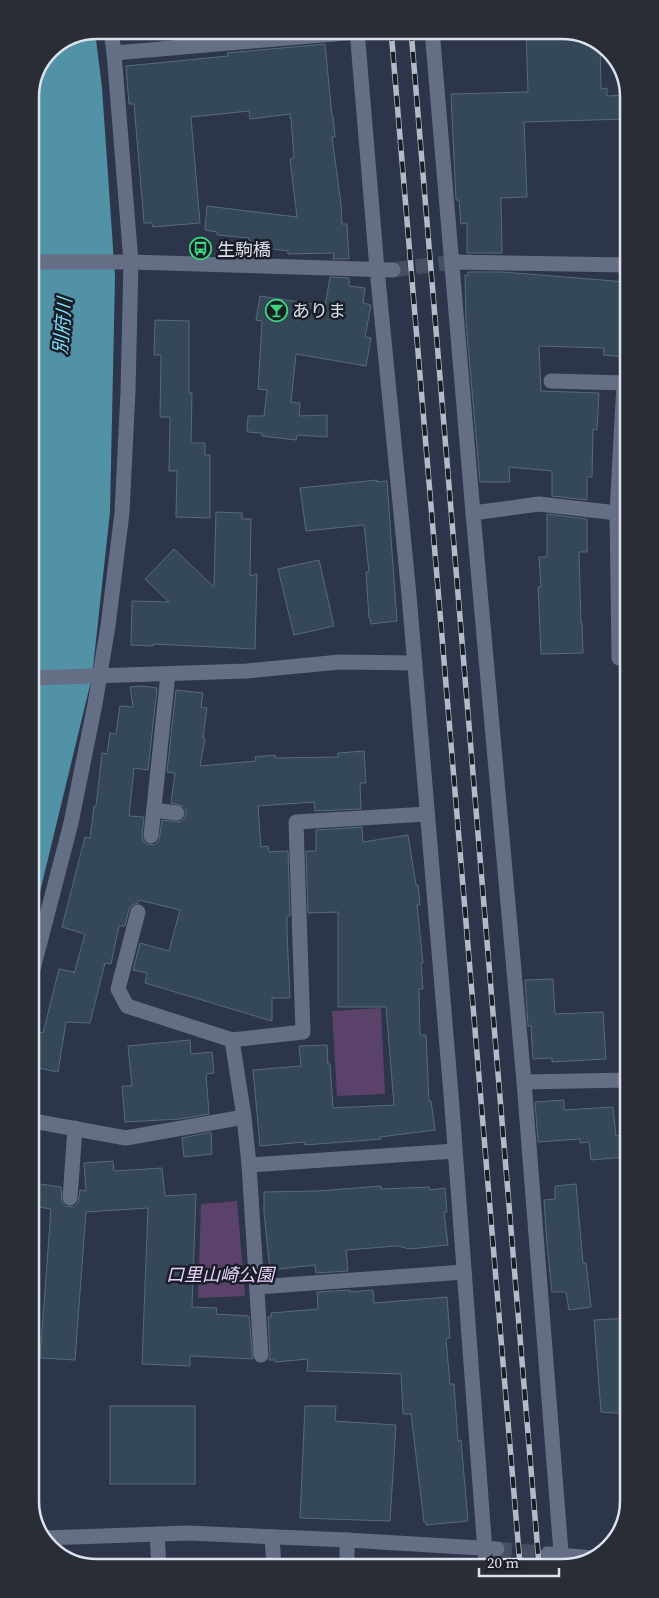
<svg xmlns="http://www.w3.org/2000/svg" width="659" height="1598" font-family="'Source Serif 4','Noto Sans JP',serif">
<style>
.green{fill:#5a426b}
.water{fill:#5292a6}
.building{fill:#344858;stroke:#566b7c}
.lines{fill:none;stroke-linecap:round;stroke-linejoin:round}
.minor-tunnel{stroke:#464f62;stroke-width:15;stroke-dasharray:15 8;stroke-linecap:butt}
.minor{stroke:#646e84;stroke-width:15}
.tertiary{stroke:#646e84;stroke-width:15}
.rail-casing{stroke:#b4bac8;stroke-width:5.5}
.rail{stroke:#191d26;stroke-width:4;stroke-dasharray:11;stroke-linecap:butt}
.labels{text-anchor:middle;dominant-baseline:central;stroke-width:5;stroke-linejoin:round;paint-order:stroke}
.poi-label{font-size:18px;fill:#dbe1ed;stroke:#191d26;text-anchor:start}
.park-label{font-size:18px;font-style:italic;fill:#ead3fd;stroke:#191d26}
.water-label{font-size:19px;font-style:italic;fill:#7ddffe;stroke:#191d26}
.rim{fill:none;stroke:#dbe1ed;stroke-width:2.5}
</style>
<rect width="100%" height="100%" fill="#2c3549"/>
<!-- green -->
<g class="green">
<path d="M381,1008L385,1094L337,1096L332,1011Z"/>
<path d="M237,1201L245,1296L198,1298L201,1204Z"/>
</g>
<!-- water -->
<path class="water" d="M95,31L102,88L115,277L110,512L92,677L32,925L30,93L50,49Z"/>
<!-- building -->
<g class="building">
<path d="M224,30H271L225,34Z"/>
<path d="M526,30H567L600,43L601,89L607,88V96L626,95V119L524,122L527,197L501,198L502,253H467V223L461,224L459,200H456L451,94L528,92Z"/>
<path d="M325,44L332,116H333L335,137H332L341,204L342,224H347L349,259H333L334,253L288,254V251L258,247V242L248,241L249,238L217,235V232L205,230L207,206L297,217L290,159L294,158L291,118H290V114L250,119L249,111L191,117L200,223L153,227L152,223H144L134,104H129L126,66L228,56L227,53Z"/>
<path d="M468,272H503L626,282V357L603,355L604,348L539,346L541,391L599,393L597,430L593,429L592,477H587V500L552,496V471L509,467L510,482H480L466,322L465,275H468Z"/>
<path d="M330,277L349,278V286L365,288L363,303L371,305L365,337L371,338L366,366L296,354L291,402L300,403L299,416L327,415V437L297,435L296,440L262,436V433L247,432L248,416H264L267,390L258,389L262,321L256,320L260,296L325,306Z"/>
<path d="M155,320L189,321V393H192L191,443H205V455H210V518L176,517L177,471H169L170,417H160L161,355H154Z"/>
<path d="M377,480V482L387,481L397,621L371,624L370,618H369L366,572H369L364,525L306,531L300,488Z"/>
<path d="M216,512L242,513V519H251L250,576L257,574L255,649L153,644V646L131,645L132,601L169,602L145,579L174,549L214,587Z"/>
<path d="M547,514L587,519V552H579L581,623H582L583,653L541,654L538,587H541L539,557H547Z"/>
<path d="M319,560L334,626L294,635L278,569Z"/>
<path d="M142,686L157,688L148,770L134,768L129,816L144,817L142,836L143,840L146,844L154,845L159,841L162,820L180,822L184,819L186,815V810L183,806L171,803L175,773L167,772L176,690L203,693L201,707L207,708L203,738L205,739L200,766L256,761L255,757L275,755L276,758L338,757V753L364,751L366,783H360L361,809L315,811L314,802L258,806L261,847L268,846L269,852L288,851L290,916H287V932L290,998H272V1021L145,983L147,973L133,970L140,943L169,951L180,910L139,900L138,903L132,905L129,909L125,926H119L111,964L105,963L90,1023L66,1022L58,1072L33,1067L40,1032L43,1033L59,969L74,972V974L85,934L62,927L85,837L90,838L94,806H96L102,753L107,754L110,733L116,734L120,706L133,707L130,687Z"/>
<path d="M362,827L363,842L408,835L416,885H418L420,905H417L423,963H421L423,989H419L420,1035H426L429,1101H431L435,1130L380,1137L381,1139L305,1145V1142L260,1146L253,1070L301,1066L299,1046L327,1045L328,1064H330L333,1108L394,1105L386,1007H338V912L308,913L306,851H316V830Z"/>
<path d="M553,979L555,1014L603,1012L606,1059L552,1062V1058L533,1059L531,1026H528L525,980Z"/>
<path d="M190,1040L191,1054L212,1052L214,1073L206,1074L209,1114L180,1119L125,1122L122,1086H132L128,1046Z"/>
<path d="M564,1100V1110L613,1107L616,1136L624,1135L626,1157L591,1160L589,1142L580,1143V1139L538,1142L535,1102Z"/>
<path d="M211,1132L212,1154L184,1157L182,1138Z"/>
<path d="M113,1161L114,1171L162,1168L165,1196L196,1194L192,1307L217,1308L216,1314L249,1316L253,1359L190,1356V1366L142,1364L148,1208L86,1212L75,1360L40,1358L51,1209L33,1206V1183L61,1187L62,1202L65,1206L74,1207L78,1203L80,1190L86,1191L84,1163Z"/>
<path d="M576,1184L583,1263H586L591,1307L569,1310L566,1292H552L547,1245L544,1200L555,1199V1186Z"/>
<path d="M381,1186V1189L429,1187L430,1190L445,1188L447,1212H444L448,1245L410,1249L397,1246L346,1250L348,1271L316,1273L315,1265L270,1270L264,1213V1192L318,1191Z"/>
<path d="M350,1290V1292L373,1290L374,1303L447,1297L450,1338L446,1339L450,1384H454L458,1441L461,1440L468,1521L426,1525V1522H424L411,1414H403L401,1374L307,1371L308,1359L275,1362V1360H269L270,1354L268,1317H271V1313L318,1309L317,1292Z"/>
<path d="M629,1318V1414L601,1412L594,1320Z"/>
<rect x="110" y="1406" width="85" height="78"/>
<path d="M305,1406H336L335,1421L396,1425L390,1521L300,1518Z"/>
</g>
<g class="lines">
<!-- minor-tunnel -->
<g class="minor-tunnel">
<path d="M393,270L453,262"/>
<path d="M497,1549L548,1554"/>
</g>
<!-- minor -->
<g class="minor">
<path d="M357,30L377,269L409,595L451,1094L486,1565"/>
<path d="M432,30L473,513L524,1082L562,1565"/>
<path d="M114,53L357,32"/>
<path d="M31,262H131L393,270"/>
<path d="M453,262L626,265"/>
<path d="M551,381L626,383"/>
<path d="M473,513L539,504L617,513"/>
<path d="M619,658L617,513L624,383"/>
<path d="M31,678L247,671L340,662L415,663"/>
<path d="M154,810L177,813"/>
<path d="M151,836L168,674"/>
<path d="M138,912L118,989L127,1006L232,1040L303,1032L296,822L427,814"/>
<path d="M32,973L71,823L95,704L108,626L122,513L128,391L131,262L114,53L111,30"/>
<path d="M232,1040L244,1117L249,1165L261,1355"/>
<path d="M524,1082L628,1080"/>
<path d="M33,1121L126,1138L244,1117"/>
<path d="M249,1165L455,1151"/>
<path d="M70,1198L75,1128"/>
<path d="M257,1287L464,1272"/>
<path d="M157,1534L159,1567"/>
<path d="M272,1537L274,1567"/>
<path d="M347,1540V1566"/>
<path d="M548,1554L593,1558"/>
</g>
<!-- tertiary -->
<path class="tertiary" d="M45,1538L188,1533L347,1540L497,1549"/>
<defs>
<g id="rail">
<path d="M391,30L520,1565"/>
<path d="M411,30L539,1565"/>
</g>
</defs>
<!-- rail casing -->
<use href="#rail" class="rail-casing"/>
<!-- rail -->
<use href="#rail" class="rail"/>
</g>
<!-- icons -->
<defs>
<symbol id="bus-ring" viewBox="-11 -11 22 22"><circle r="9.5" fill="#191d26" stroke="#3ad77f" stroke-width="1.5"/><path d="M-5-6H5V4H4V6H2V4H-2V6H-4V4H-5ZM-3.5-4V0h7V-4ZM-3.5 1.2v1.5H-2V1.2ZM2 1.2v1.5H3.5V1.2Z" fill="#3ad77f"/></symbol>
<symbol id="bar-ring" viewBox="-11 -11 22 22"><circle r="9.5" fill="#191d26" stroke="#3ad77f" stroke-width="1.5"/><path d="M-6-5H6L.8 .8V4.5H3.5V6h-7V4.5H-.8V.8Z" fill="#3ad77f"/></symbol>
</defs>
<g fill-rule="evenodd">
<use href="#bus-ring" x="188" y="236" width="25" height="25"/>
<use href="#bar-ring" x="264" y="298" width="25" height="25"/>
</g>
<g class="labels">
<!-- poi labels -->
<g class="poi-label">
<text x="217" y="249">生駒橋</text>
<text x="292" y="310">ありま</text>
</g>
<!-- park labels -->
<g class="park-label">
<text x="220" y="1274">口里山崎公園</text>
</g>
<!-- water labels -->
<g class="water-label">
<text transform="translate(62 326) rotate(-85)">別府川</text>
</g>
</g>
<!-- crop -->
<path d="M0 0H659V1598H0ZM97 39H562A58 58 0 0 1 620 97V1501A58 58 0 0 1 562 1559H97A58 58 0 0 1 39 1501V97A58 58 0 0 1 97 39Z" fill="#292d36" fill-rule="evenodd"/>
<path class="rim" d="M97 39H562A58 58 0 0 1 620 97V1501A58 58 0 0 1 562 1559H97A58 58 0 0 1 39 1501V97A58 58 0 0 1 97 39Z"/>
<!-- scale -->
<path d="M479 1568v8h80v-8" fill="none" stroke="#dbe1ed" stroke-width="2.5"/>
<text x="487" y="1568" font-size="15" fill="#dbe1ed" stroke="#191d26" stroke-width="4" paint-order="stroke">20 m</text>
</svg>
